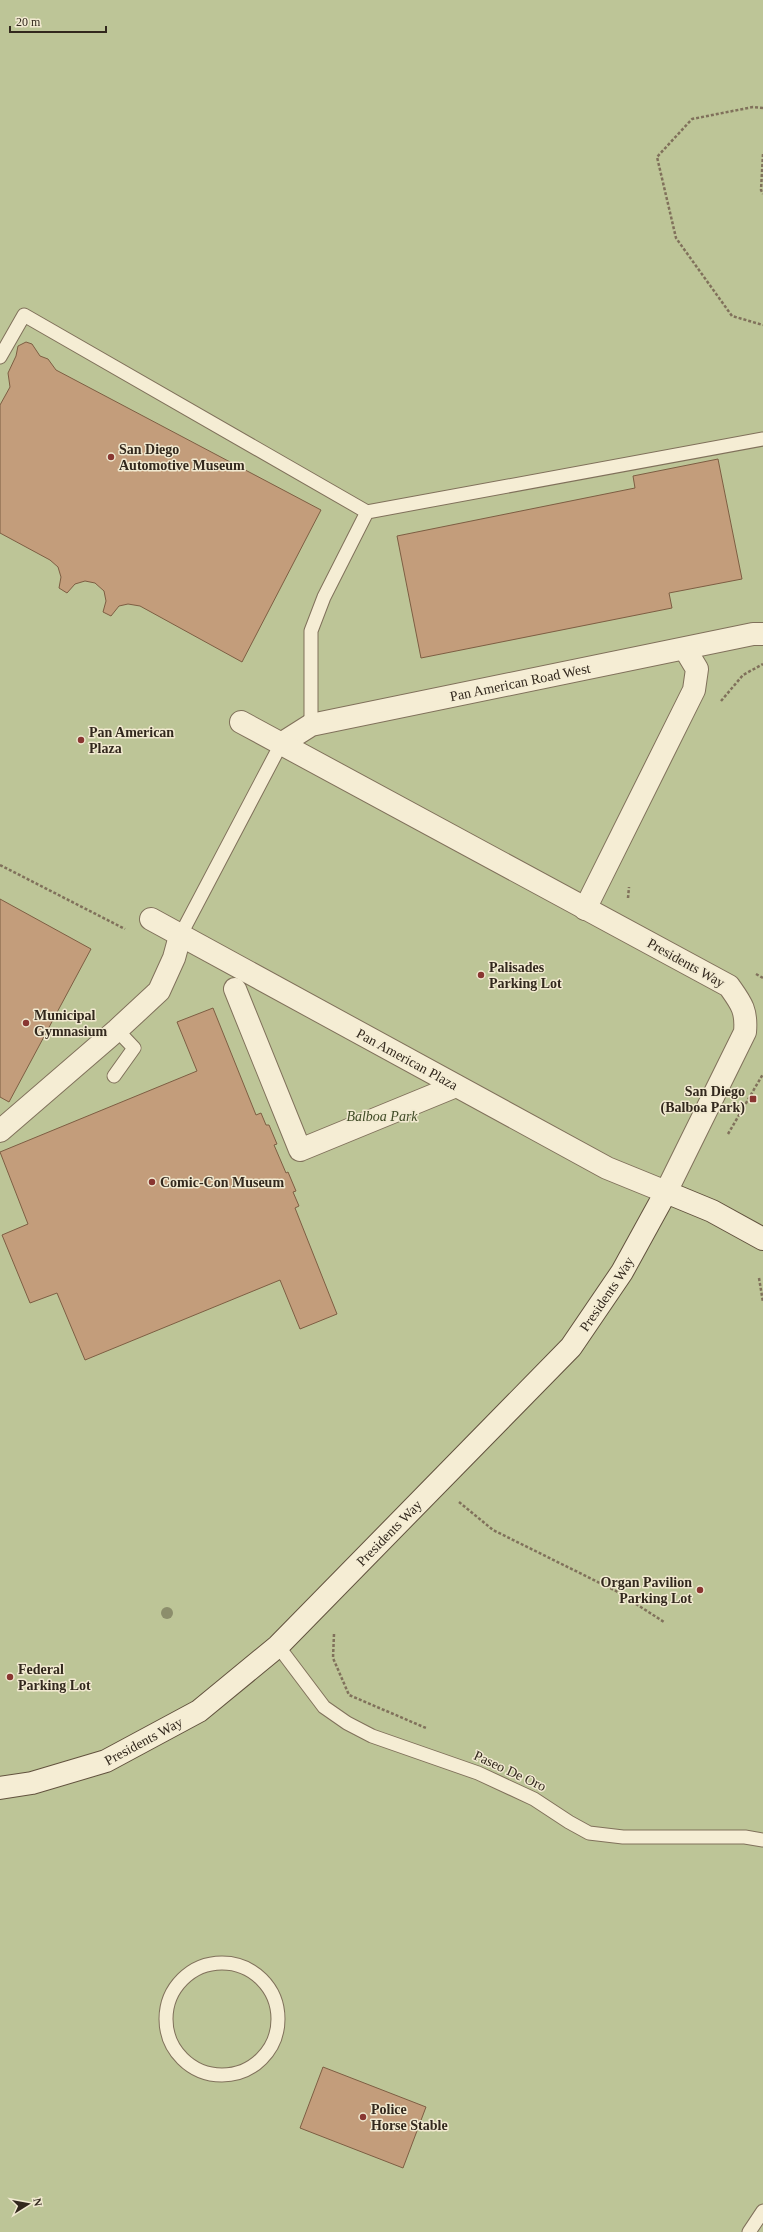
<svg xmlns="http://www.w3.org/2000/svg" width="763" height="2232" font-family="'Times New Roman',serif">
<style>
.green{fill:#bdc597}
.building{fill:#c39d7b;stroke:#7d5e43}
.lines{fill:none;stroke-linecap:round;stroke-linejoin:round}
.lane-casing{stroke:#80715b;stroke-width:15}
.street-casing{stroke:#80715b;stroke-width:24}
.secondary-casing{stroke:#62523e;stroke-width:24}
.path{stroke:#80715b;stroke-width:2.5;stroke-dasharray:3 2;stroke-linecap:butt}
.lane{stroke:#f5edd4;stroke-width:13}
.street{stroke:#f5edd4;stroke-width:22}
.secondary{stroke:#f5edd4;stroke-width:22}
.tree{fill:#8c8e6c}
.poi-dot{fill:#893631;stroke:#f1e9d0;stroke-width:1.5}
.labels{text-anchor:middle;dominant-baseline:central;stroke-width:3;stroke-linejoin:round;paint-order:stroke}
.poi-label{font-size:14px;font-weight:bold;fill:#32281d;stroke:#f1e9d0;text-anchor:start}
.street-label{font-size:14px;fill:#32281d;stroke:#f1e9d0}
.park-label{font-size:14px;font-style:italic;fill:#404c26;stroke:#f1e9d0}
</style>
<rect width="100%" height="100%" fill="#e9dfc1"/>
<!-- green -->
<rect class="green" x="0" y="0" width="763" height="2232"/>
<!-- building -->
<g class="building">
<path d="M26,342L32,344L40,356L48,359L56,370L321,510L242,662L140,606L128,604L119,606L111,616L103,612L106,601L104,591L95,583L85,581L75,584L67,593L59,588L61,577L58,567L50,560L0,533V405L10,387L8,373L16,356L18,346Z"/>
<path d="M718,459L742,579L669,593L672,608L421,658L397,536L635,488L633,476Z"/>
<path d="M0,899L91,949L9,1102L0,1097Z"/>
<path d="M213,1008L256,1115L261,1113L266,1125H269L277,1144L274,1145L286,1173L288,1172L296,1191L293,1192L299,1206L295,1208L337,1314L300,1329L280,1280L85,1360L57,1293L30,1303L2,1235L28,1224L0,1152L197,1071L177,1022Z"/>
<path d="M323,2067L426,2107L403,2168L300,2128Z"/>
</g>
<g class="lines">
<defs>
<g id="lane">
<path d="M0,357L24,315L367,512"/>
<path d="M311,725V631L324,597L367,512L763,439"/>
<path d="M180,936L281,744"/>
<path d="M114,1076L134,1048L117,1030"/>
<path d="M278,1646L324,1707L347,1723L372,1736L478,1773L534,1799L569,1822L589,1833L623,1837H745L763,1840"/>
<circle cx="222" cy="2019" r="56"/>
<path d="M749,2232L763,2211"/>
</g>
<g id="street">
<path id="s1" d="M281,744L311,725L753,634H763"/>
<path d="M585,909L694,690L697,669L685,649"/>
<path id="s2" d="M151,919L607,1168L666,1192L745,1032C747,1010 741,1003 729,986L241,722"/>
<path d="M235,989L300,1150L456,1086"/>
<path d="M0,1131L117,1030L159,991L174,958L180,936"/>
</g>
<g id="secondary">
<path id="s3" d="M0,1788L32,1783L106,1761L199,1711L278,1646L571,1347L622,1272L666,1192L712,1211L763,1239"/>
</g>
</defs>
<!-- lane casing -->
<use href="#lane" class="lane-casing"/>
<!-- street casing -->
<use href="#street" class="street-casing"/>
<!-- secondary casing -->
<use href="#secondary" class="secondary-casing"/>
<!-- path -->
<g class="path">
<path d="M763,108L753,107L692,119L657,157L676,238L732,316L763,325"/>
<path d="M763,154L761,190L763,194"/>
<path d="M721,701L743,675L763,664"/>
<path d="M0,865L125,929"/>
<path d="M628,898L629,887"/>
<path d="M756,974L763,978"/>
<path d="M728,1134L763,1074"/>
<path d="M759,1278L763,1302"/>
<path d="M459,1502L493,1530L616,1591L664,1622"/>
<path d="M334,1634L333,1658L349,1695L426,1728"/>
</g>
<!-- lane -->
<use href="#lane" class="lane"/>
<!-- street -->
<use href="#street" class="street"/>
<!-- secondary -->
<use href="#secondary" class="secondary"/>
</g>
<!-- trees -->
<circle class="tree" cx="167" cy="1613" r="6"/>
<!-- markers -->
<g class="poi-dot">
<circle cx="111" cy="457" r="4"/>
<circle cx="81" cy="740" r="4"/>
<circle cx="481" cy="975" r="4"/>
<circle cx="26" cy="1023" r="4"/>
<rect x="749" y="1095" width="8" height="8" rx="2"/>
<circle cx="152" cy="1182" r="4"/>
<circle cx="700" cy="1590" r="4"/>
<circle cx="10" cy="1677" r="4"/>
<circle cx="363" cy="2117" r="4"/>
</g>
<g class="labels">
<!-- poi labels -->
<g class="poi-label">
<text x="119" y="449">San Diego<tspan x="119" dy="16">Automotive Museum</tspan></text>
<text x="89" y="732">Pan American<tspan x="89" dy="16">Plaza</tspan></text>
<text x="489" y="967">Palisades<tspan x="489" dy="16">Parking Lot</tspan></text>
<text x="34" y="1015">Municipal<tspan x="34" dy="16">Gymnasium</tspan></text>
<text x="745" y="1091" text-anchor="end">San Diego<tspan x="745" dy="16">(Balboa Park)</tspan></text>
<text x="160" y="1182">Comic-Con Museum</text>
<text x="692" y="1582" text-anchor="end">Organ Pavilion<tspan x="692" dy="16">Parking Lot</tspan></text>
<text x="18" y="1669">Federal<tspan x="18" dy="16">Parking Lot</tspan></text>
<text x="371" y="2109">Police<tspan x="371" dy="16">Horse Stable</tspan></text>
</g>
<!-- street labels -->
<g class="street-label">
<text stroke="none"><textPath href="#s1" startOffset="249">Pan American Road West</textPath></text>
<text transform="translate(686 963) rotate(29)">Presidents Way</text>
<text stroke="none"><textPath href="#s2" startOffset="292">Pan American Plaza</textPath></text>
<text stroke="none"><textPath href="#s3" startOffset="800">Presidents Way</textPath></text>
<text stroke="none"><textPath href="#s3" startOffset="476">Presidents Way</textPath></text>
<text stroke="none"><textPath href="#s3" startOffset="152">Presidents Way</textPath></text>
<text transform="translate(510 1771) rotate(25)">Paseo De Oro</text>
</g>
<!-- park labels -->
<g class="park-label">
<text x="382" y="1116">Balboa Park</text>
</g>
</g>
<!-- north arrow -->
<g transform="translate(28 2204) rotate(79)" stroke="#f1e9d0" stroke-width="3" paint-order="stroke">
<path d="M0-3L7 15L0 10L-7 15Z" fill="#32281d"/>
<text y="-6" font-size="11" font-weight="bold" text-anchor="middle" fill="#32281d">N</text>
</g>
<!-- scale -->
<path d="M10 26v6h96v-6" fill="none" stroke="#32281d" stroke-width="2"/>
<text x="16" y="26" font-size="12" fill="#32281d" stroke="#f1e9d0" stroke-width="3" paint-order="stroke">20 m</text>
</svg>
